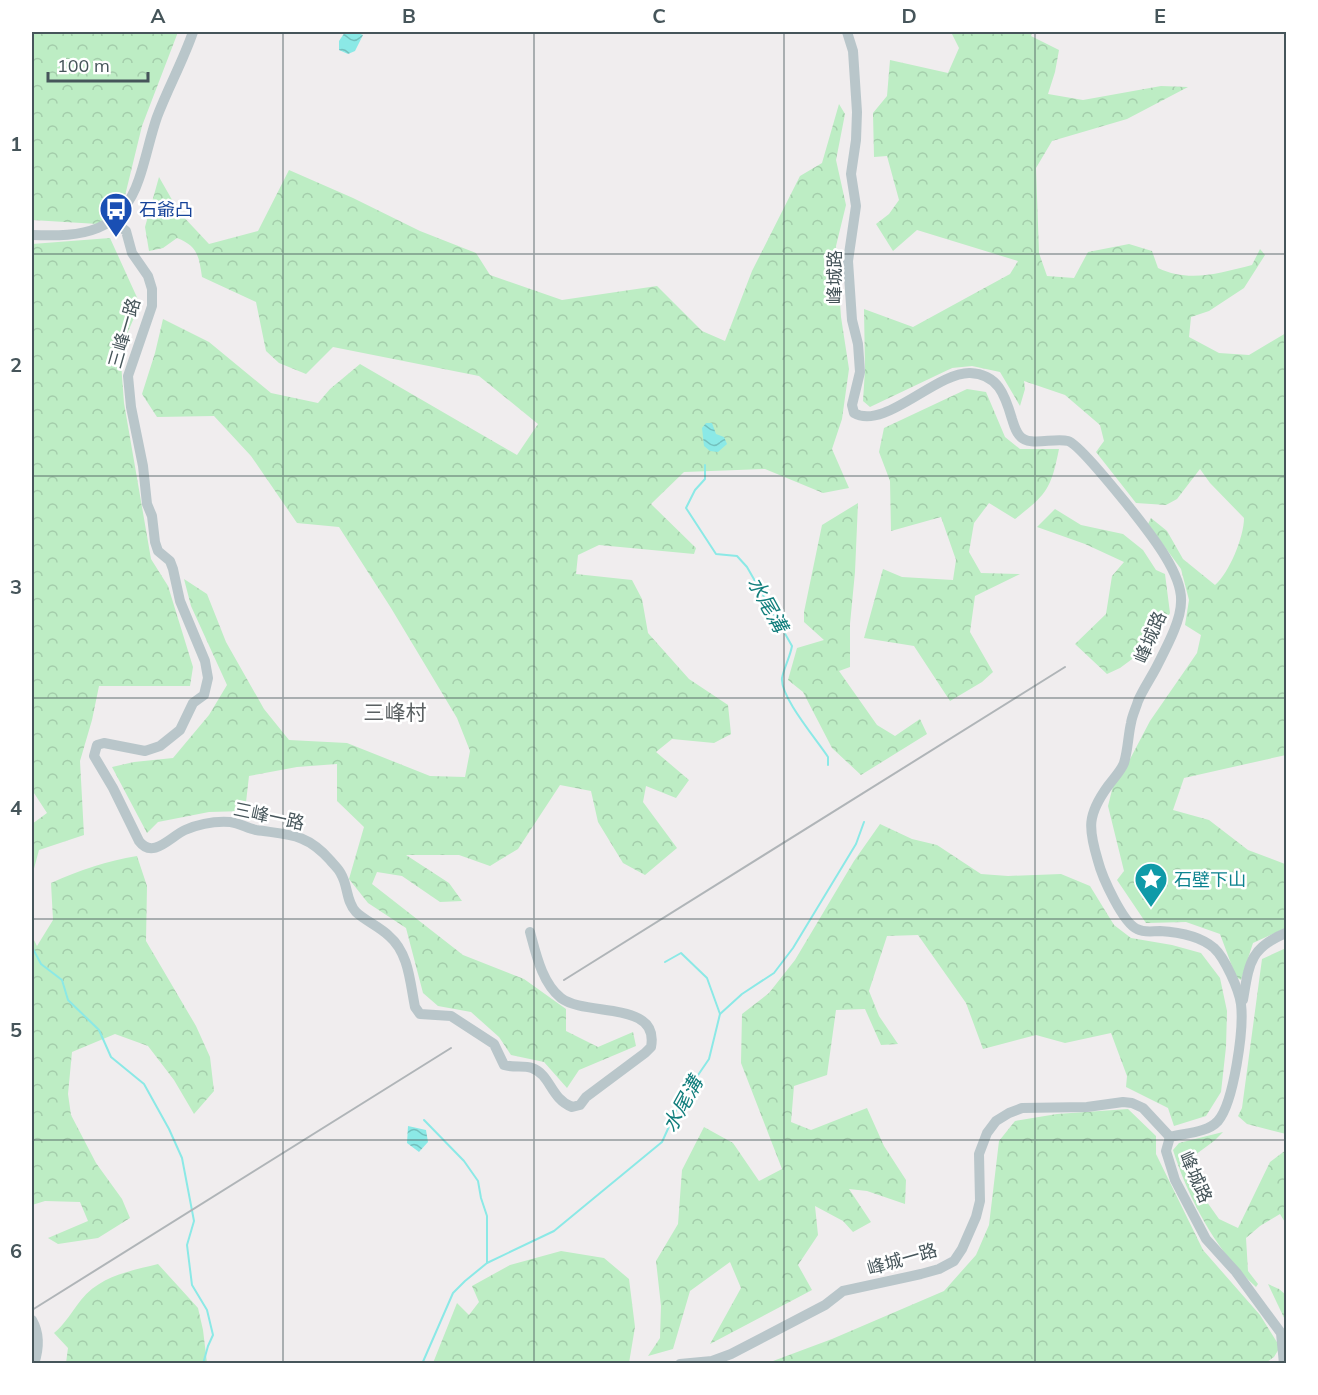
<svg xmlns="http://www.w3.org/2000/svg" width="1318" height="1395" font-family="Mulish,'Noto Sans TC',sans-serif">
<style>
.forest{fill:url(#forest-crowns)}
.water{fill:url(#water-waves)}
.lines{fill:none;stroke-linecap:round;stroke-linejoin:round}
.stream{stroke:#8be9e6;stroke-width:2}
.minor{stroke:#b9c6ca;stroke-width:10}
.rail{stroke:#b0b5b8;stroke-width:2}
.grid{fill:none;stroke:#46555a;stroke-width:1.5;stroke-opacity:0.55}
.labels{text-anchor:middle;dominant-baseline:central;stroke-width:5;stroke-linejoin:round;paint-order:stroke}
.transit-label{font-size:18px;fill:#164399;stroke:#fff;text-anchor:start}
.street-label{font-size:18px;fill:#46555a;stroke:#fff}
.culture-label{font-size:18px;fill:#0d838f;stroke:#fff;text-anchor:start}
.water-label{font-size:20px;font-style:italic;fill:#117e7c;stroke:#fff}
.quarter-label{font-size:21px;fill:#5a6062;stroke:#fff}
.neatline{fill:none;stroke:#46555a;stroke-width:2}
.grid-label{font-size:20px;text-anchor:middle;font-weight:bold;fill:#46555a}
</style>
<defs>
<pattern id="forest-crowns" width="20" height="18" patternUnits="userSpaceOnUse" patternTransform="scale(1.5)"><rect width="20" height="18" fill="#bdedc4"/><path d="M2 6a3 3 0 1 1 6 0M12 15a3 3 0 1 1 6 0" fill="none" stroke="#a4cdab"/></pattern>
<pattern id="water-waves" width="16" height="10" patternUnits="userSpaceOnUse" patternTransform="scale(1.5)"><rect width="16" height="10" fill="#8be9e6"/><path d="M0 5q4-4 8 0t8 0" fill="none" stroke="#73c0bd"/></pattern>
</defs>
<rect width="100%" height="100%" fill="#f0edee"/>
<!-- forest -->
<g class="forest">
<path d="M32,32H178L142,126L123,204L98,224L32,220V181L33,179L32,178Z"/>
<path d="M951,32H1032L1031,36L1059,50L1055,72L1048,94L1083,100L1161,86L1188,87L1127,119L1052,141L1036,168L1039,253L1047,276L1074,278L1088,252L1129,244L1152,251L1158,268C1189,283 1220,273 1252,265L1260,249L1265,255L1244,288L1209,311L1191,317L1189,337L1219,353L1249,355L1286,333V755L1184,778L1173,810L1209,820L1248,850L1285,864V843L1286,844V928L1253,943L1241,980L1236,977L1220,934L1186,922L1146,923L1117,880L1124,871L1108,806L1113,786L1129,761L1150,721L1197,653L1201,635L1185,625L1189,600L1181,569L1148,524L1151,518L1167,531L1183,559L1215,585C1229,573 1244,537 1244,518L1210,483L1200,469L1177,499L1166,505L1136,503L1096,452L1104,441L1100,425L1065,395L1024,381L1025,389L1020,406L1000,372L972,366L952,368L870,407L863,401L865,370L864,309L913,327L1010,274L1018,261L917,230L893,251L876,224L889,214L899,200L887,156L874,157L873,113L887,96L890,60L948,73L959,48Z"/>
<path d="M839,104L845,114L836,160L846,205L836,246L841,317L849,369L842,419L832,449L849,488L823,493L765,469L684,472L651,504L696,548L694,554L599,545L578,555L576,574L632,580L642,599L648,633L689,679L728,705L731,734L714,743L672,739L656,752L689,780L676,798L646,786L643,802L677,848L645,875L623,863L598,822L591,791L560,785L518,849L490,866L459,855H406L449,883L462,901L440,902L402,876L377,872L372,884L463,955L524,979L566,1009V1031L598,1047L633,1032L636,1046L579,1070L567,1088L544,1062L511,1055L499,1037L471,1012L438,1006L423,993L406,928L368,903L349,879L364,827L337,801V764L297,767L249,776L245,811L209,812L158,822L147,833L112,767L134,762L173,758L209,715L227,685L191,606L184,579L207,594L226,642L264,709L289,740L347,743L430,776L465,777L470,751L457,718L391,608L339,527L297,523L251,456L214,416L157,417L142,394L155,353L163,319L209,342L271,393L318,403L330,389L360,364L517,455L538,424L479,376L333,347L306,374L279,363L266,351L256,302L202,277C199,257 198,246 177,238L163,248L149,251L145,227L159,177L179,212L209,244L258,231L289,170L353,198L420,231L476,253L490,275L562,300L657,286L702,331L725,341L752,271L800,176L822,163Z"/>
<path d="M110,238L140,304L120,350L124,403L151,559L168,586L193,667L190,686H99L92,720L80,761L84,835L39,850L32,876V824L47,813L32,790V244Z"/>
<path d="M967,389L986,392L1005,437L1020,449H1059C1051,489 1047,494 1015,519L989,503L974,523L969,552L981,573L1020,574L975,596L970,632L993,672L982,682L950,701L914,646L864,638L883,569L902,577L953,580L956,560L941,517L891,531L890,481L879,452L884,428Z"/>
<path d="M858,503L855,572L850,624V667L839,671L877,725L895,736L920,719L927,734L861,775L832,748L803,692L788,680L797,648L824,640L804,622V612L822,525Z"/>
<path d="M1055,509L1081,525L1123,534L1143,550L1156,570L1165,574L1170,613L1147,648L1120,668L1107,674L1075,644L1106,614L1112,576L1124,562L1085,544L1037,527Z"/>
<path d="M880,824L912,839L937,845L981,874L1008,876L1061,874L1090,886L1114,925L1131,938L1172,945L1201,953L1220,978L1227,1011L1226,1047L1221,1092L1206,1116L1174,1126L1168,1108L1126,1087L1127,1076L1111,1033L1065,1043L1036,1035L983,1049L966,1003L918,935L887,936L869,991L879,1016L898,1044L881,1045L865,1009L836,1010L827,1075L794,1086L791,1122L811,1130L867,1108L884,1146L906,1180L905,1204L867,1191L849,1189L871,1222L853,1232L843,1221L815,1206L818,1235L798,1265L812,1290L710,1344L741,1288L730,1262L690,1291L673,1349L648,1356L660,1338L661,1306L656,1261L678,1224L682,1170L704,1127L733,1143L759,1181L782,1169L741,1063L742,1014L769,993L795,960L854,861Z"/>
<path d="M137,856L147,886L146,941L196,1026L210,1057L214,1091L194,1114L174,1080L148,1046L115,1034L72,1052L68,1094L71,1115L96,1163L122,1199L130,1218L98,1238L58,1244L48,1238L88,1221L80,1202L45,1201L32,1205V936L37,946L53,920L51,883C80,870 107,861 137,856Z"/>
<path d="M1286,948V1134L1247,1124L1238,1116L1242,1108L1262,959Z"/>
<path d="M1128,1109L1156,1136V1154L1203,1250L1260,1315L1280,1347L1274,1357L1264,1364H765L832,1339L944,1291L976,1255L989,1225L999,1141L1015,1121L1057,1114Z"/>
<path d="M1223,1132L1214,1141L1195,1155L1202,1195L1219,1219L1238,1228L1270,1162L1286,1150V1224L1280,1214L1260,1226L1246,1238L1248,1271L1258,1284L1256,1287C1216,1251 1189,1200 1173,1150L1179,1143Z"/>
<path d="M561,1251L604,1258L629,1279L635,1327L629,1363H433L457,1303L469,1315L479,1302L472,1286L510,1265Z"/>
<path d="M158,1264L198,1308L203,1330L207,1363H66L68,1348L54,1333C66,1323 72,1311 81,1300C100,1276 130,1271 158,1264Z"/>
<path d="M1268,1284L1279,1289L1286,1295V1322Z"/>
</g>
<!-- water -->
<g class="water">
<path d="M345,32H356L363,35L355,51L348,54L339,50V41Z"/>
<path d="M706,423H712L716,434L724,437L727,444L718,452L710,451L704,446L702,428Z"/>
<path d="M408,1126L426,1130L428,1142L419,1152L407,1143Z"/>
</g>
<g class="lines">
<!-- stream -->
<g class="stream">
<path d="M705,465V479L695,490L686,508L716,554L737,556L747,567L792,646C790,657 784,668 782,678C780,697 817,740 828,757V765"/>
<path d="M32,947L41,964L62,980L68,1000L99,1030L111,1057L144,1084L169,1129L182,1158L194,1221L187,1245L192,1285L207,1310L213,1335L208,1346L203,1364"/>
<path d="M665,962L681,953L707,978L720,1014"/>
<path d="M424,1120L464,1161L478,1181L481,1198L487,1216V1263"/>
<path d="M296,1364H301"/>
<path d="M422,1364L453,1293L465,1281L487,1263L554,1231L662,1142L681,1100L709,1059L720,1014L742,994L774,973L793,948L856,844L864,822"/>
</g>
<!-- minor -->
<g class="minor">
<path d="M847,32L853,51L857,112L856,140L851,174L856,206L848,261L852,320L858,344L860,372L852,405L854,413C884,431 936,372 970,373C998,374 1005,395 1012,419C1014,425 1015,430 1019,435C1029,448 1053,437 1068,441C1079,444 1120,496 1130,508C1148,531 1183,573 1181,602C1181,621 1166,648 1157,666C1151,678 1143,689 1138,701C1136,708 1132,716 1131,723C1128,736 1128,750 1124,763C1121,771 1113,779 1108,786C1087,815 1088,828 1098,861C1102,877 1123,923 1137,929C1145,933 1152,931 1160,931C1178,932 1200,936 1214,948C1225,958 1239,990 1241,1004C1244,1029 1234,1102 1218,1121C1207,1133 1185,1133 1170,1137L1166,1151L1175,1180L1206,1239L1236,1272L1281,1333L1284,1364"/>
<path d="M113,221L126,231L132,253L148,276L152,289V306L128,376L131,407L143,466L147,504L152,516L155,542L158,551L170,561L173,569L180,601L205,661L208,678L204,695L193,703L180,730L160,746L145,751L104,743L97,745L94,756L113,788L139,841C153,860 171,836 185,830C199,824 215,821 230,822C239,823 247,828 256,830C289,835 306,833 330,860C333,864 339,869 341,874C348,885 346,902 356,912C364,920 380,927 389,936C409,953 410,983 415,1007L420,1014L451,1016L494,1044L504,1065C514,1068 524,1065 532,1068C551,1075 550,1098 572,1107L580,1105L586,1097L645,1053L651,1047C660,1000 586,1017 561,998C542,983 536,954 530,932"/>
<path d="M32,235C83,237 121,233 139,179C146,159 150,137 157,117C168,88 183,61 193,32"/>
<path d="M1243,1000C1249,965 1249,948 1286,933"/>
<path d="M32,1320C40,1334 39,1349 34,1364"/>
<path d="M680,1364L712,1361L731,1354L825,1305L843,1291L921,1274L939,1269L954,1261L962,1249L976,1217L980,1201L979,1154L987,1133L996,1121L1009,1113L1022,1108L1087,1107L1123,1102L1132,1103L1143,1108L1170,1137"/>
</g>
<!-- rail -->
<g class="rail">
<path d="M564,980L1065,667"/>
<path d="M32,1310L451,1048"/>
</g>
</g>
<!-- grid -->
<path class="grid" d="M283,32V1364M534,32V1364M784,32V1364M1035,32V1364M32,254H1286M32,476H1286M32,698H1286M32,919H1286M32,1140H1286"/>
<!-- icons -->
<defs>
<symbol id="bus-pin" viewBox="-11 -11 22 30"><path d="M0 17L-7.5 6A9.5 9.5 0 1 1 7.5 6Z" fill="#1a4fb4" stroke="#fff"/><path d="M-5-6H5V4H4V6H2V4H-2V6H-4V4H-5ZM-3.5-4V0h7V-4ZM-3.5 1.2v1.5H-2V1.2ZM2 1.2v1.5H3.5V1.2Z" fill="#fff"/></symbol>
<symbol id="sight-pin" viewBox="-11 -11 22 30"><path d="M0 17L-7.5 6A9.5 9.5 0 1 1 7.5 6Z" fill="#0f9aa8" stroke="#fff"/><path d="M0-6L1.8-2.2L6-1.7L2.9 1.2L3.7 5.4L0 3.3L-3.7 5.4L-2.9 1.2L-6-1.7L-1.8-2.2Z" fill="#fff"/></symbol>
</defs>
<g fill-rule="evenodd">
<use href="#bus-pin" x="97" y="190" width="38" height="52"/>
<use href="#sight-pin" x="1132" y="860" width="38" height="52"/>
</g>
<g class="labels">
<!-- transit labels -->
<g class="transit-label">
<text x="139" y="209">石爺凸</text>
</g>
<!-- street labels -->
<g class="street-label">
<text transform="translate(834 277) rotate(-90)">峰城路</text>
<text transform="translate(124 333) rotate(-74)">三峰一路</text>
<text transform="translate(1150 637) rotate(-67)">峰城路</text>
<text transform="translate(269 816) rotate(12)">三峰一路</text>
<text transform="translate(1196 1177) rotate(66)">峰城路</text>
<text transform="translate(902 1259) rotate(-16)">峰城一路</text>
</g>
<!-- culture labels -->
<g class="culture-label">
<text x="1174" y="879">石壁下山</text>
</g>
<!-- water labels -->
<g class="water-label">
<text transform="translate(768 604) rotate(61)">水尾溝</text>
<text transform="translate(682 1104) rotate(-61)">水尾溝</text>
</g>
<!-- quarter labels -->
<g class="quarter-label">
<text x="395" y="712">三峰村</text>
</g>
</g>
<!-- border -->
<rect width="1318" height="1395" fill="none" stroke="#ffffff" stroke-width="66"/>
<!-- scale -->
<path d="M48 72v9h100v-9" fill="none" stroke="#46555a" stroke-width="3"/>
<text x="57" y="72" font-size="18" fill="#46555a" stroke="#ffffff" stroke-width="4.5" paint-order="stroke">100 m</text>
<rect x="33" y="33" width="1252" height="1329" class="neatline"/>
<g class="grid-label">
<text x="158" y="23">A</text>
<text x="409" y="23">B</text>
<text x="659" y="23">C</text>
<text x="909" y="23">D</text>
<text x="1160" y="23">E</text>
<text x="16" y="151">1</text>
<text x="16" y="372">2</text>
<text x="16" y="594">3</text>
<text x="16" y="815">4</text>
<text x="16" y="1037">5</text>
<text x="16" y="1258">6</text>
</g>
</svg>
